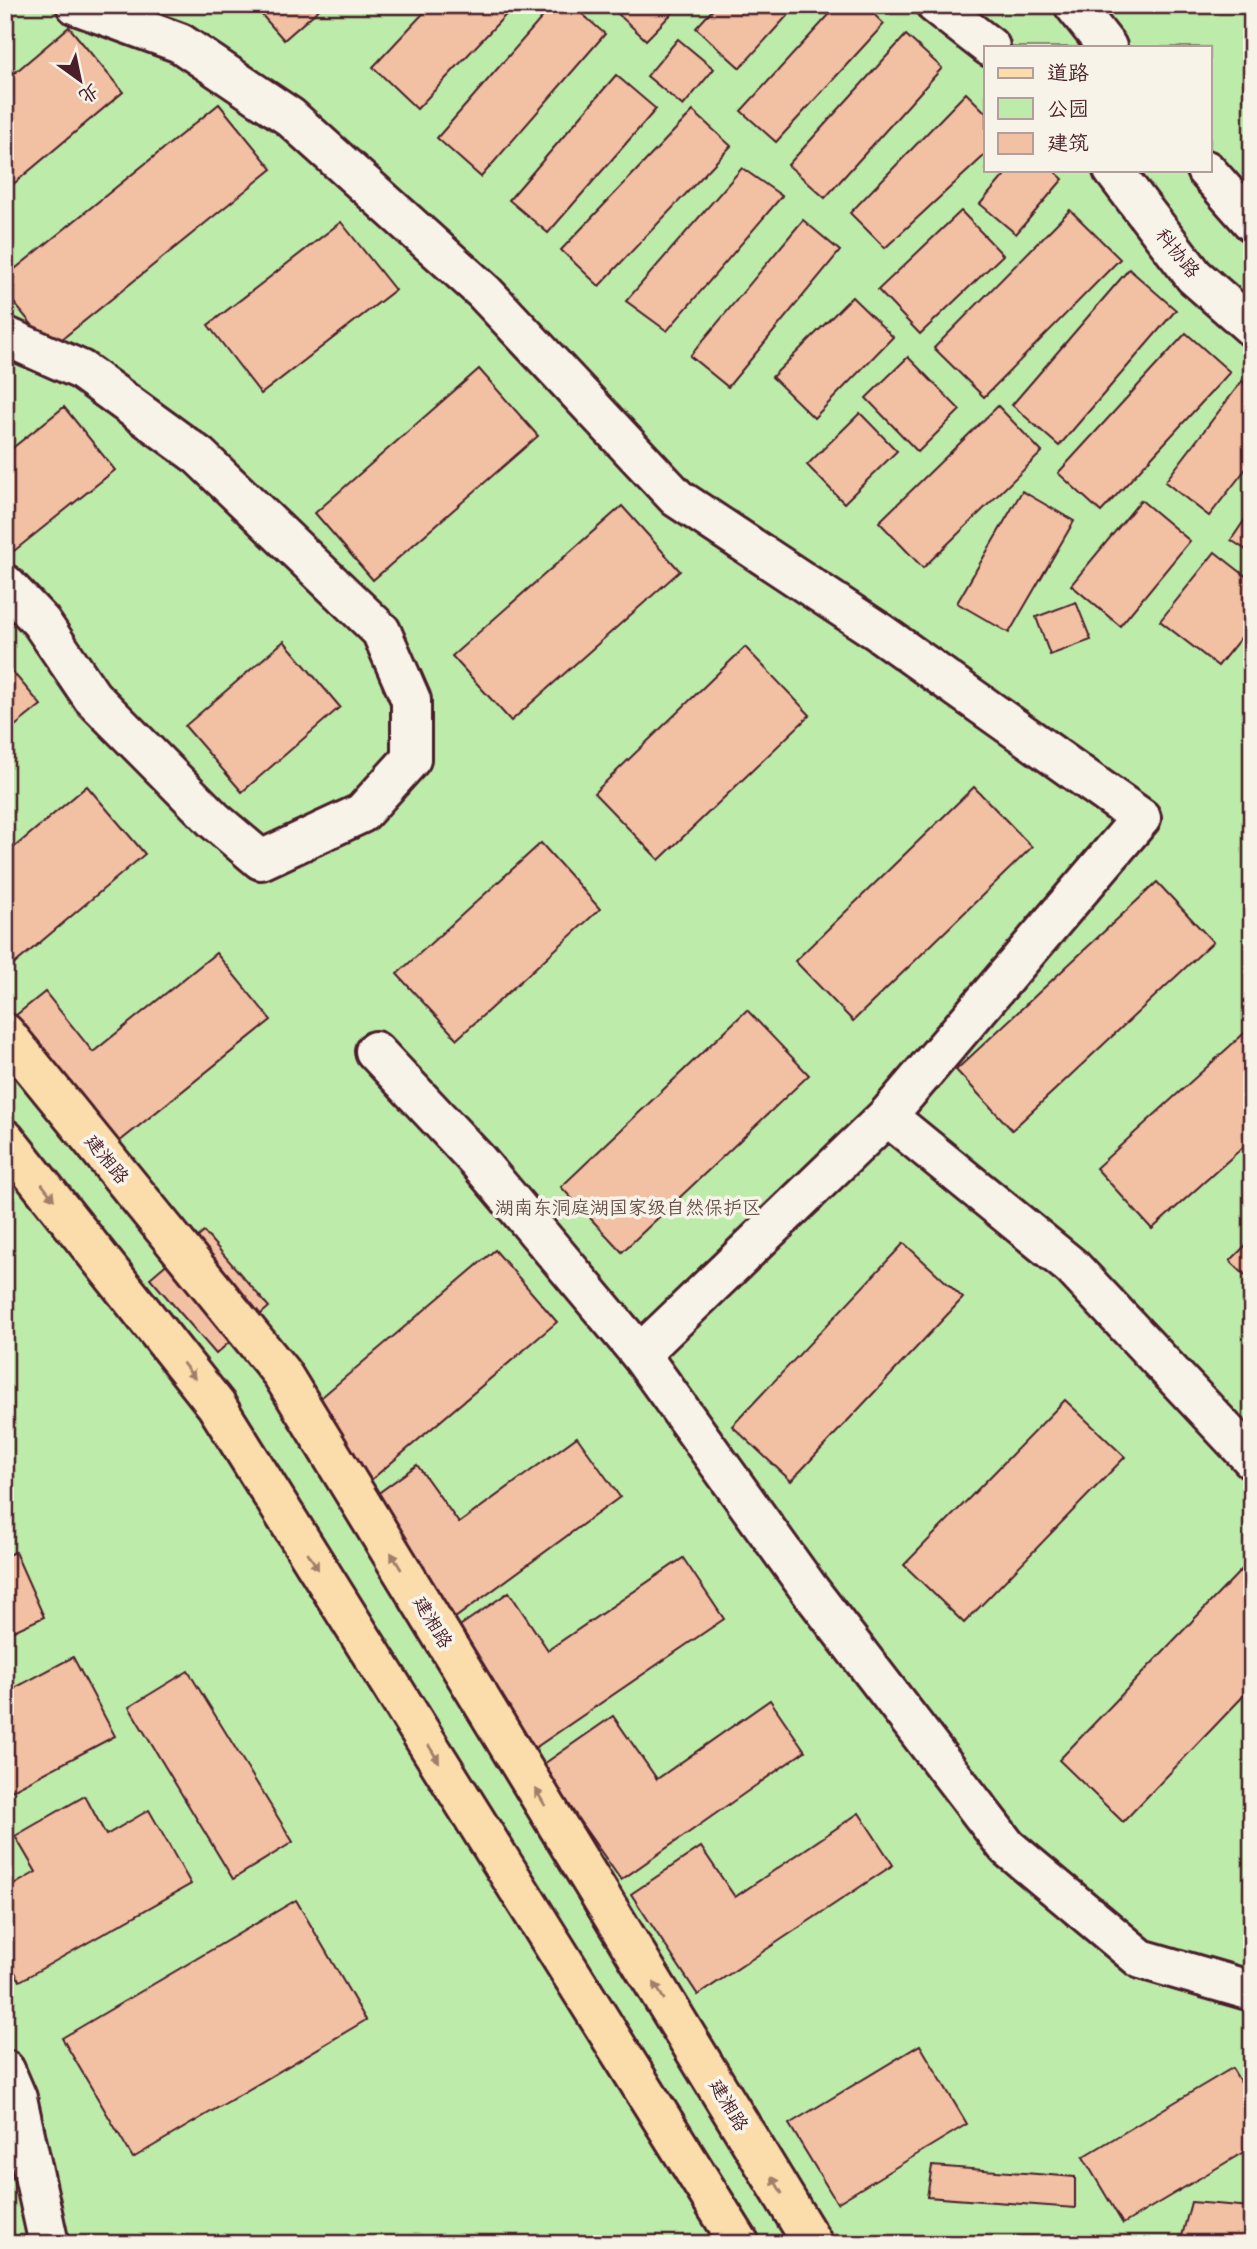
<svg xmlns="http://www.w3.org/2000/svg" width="1257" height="2249" font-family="Sriracha,'LXGW WenKai TC',sans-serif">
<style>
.green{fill:#bdecaa;stroke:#84866a;stroke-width:2;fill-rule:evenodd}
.building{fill:#f2c0a2;stroke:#4a1f2b;stroke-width:2}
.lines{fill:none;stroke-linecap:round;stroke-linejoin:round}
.street-casing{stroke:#4a1f2b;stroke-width:44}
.primary-casing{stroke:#4a1f2b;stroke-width:44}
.street{stroke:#f7f3e8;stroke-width:38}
.primary{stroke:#faddab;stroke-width:38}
.oneway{fill:#a27e6b}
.labels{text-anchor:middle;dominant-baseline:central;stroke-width:7;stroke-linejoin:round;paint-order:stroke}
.street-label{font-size:19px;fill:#4a1f2b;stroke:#f7f3e8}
.park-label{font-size:19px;fill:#67524b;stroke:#f7f3e8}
</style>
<rect width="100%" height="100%" fill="#f7f3e8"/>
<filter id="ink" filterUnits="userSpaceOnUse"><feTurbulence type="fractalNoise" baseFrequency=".0143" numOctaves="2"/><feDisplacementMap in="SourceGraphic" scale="14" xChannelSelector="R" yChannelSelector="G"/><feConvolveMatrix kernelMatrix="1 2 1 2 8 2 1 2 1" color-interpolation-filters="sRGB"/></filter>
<g filter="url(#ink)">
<!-- green -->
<path class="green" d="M5,5H1252V2244H5ZM986,47H1210V170H986Z"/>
<!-- building -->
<g class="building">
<path d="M253,5H324L284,40Z"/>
<path d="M431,5H515L417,109L373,67Z"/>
<path d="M553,5H572L605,34L481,177L437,138Z"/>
<path d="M622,5H680L646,40L616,12Z"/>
<path d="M717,5H797L740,68L696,28Z"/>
<path d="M838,5H864L884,24L776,142L741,111Z"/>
<path d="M69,27L123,92L5,191V81Z"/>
<path d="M906,35L942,68L825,198L788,165Z"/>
<path d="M678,39L714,69L683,106L647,76Z"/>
<path d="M616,75L656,109L548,233L509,200Z"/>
<path d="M966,93L986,113V154L885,248L850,213Z"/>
<path d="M219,104L272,169L51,348L5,292V277Z"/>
<path d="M693,111L731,146L599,286L561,250Z"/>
<path d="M742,168L782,196L667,331L626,301Z"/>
<path d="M1009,170H1053L1063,179L1016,234L980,204Z"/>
<path d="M1070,210L1120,259L984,397L934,348Z"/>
<path d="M961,211L1003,255L920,334L878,290Z"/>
<path d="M803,220L840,251L728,387L690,356Z"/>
<path d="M341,222L395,290L261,394L208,325Z"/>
<path d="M1129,269L1176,310L1059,446L1012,405Z"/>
<path d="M852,297L893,337L814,418L772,377Z"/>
<path d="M1186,333L1230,372L1101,512L1058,473Z"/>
<path d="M908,357L960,410L918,452L866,398Z"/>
<path d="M479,369L538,436L373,580L315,513Z"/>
<path d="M1242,381L1252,389V461L1209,516L1165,482Z"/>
<path d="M998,406L1042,452L923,568L879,522Z"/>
<path d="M64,407L115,470L9,555L5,551V454Z"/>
<path d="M860,413L897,451L844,503L807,465Z"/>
<path d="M1022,491L1074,521L1009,633L957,603Z"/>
<path d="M1141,500L1190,541L1120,626L1071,585Z"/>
<path d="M622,506L680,571L511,721L452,656Z"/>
<path d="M1252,509V554L1231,540Z"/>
<path d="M1215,552L1252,581V624L1218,666L1160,621Z"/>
<path d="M1076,602L1091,640L1050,655L1036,617Z"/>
<path d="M284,641L340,707L242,792L185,726Z"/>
<path d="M745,647L810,715L659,860L594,793Z"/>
<path d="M5,663L41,705L5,734Z"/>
<path d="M1252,677V697L1243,691Z"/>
<path d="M87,786L145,854L5,972V855Z"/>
<path d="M974,787L1032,847L853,1021L795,961Z"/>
<path d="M541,843L600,909L457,1039L397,974Z"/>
<path d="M1157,882L1213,942L1012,1130L956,1070Z"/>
<path d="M216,953L271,1020L89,1166L5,1024L45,992L93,1052Z"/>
<path d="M747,1010L809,1075L622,1252L561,1187Z"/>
<path d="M1252,1026V1139L1152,1229L1096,1168Z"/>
<path d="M204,1232L269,1307L216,1354L150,1278Z"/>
<path d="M1252,1239V1282L1230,1261Z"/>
<path d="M904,1243L963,1298L791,1481L732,1426Z"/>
<path d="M495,1250L557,1322L352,1496L290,1424Z"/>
<path d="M1065,1400L1125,1457L964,1623L904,1565Z"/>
<path d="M577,1437L620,1497L440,1629L354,1511L417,1465L459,1523Z"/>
<path d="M15,1552L44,1617L5,1635V1556Z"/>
<path d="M683,1558L724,1619L532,1750L451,1632L509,1592L548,1650Z"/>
<path d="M1247,1564L1252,1569V1687L1123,1822L1059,1760Z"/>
<path d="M73,1657L115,1736L5,1794V1693Z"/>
<path d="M188,1671L293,1842L233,1879L129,1707Z"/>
<path d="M770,1700L805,1751L621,1880L541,1766L613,1716L657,1779Z"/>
<path d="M85,1796L106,1835L149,1810L191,1884L20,1981L5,1955V1890L36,1872L15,1836Z"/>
<path d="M859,1813L893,1865L698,1995L631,1894L701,1847L735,1897Z"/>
<path d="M296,1900L366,2020L133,2158L62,2038Z"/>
<path d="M920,2045L967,2124L837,2203L789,2124Z"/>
<path d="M1232,2068L1252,2101V2147L1123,2224L1083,2157Z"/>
<path d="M932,2166L1075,2177V2208L927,2197Z"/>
<path d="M1191,2202L1252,2207V2242L1182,2236Z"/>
</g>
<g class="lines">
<defs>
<g id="street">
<path d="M76,5L180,43L290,117L484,292L677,498L879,632L1141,818L887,1116"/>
<path d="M936,5L990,47"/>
<path d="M1074,5L1107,47"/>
<path d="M1113,170L1194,276L1252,327"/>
<path d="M1206,170L1252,222"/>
<path d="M5,336L81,370L199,456L381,631L411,700V759L362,813L261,860L214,820L92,697L41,622L5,584"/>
<path d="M375,1051L477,1160L640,1354L809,1589L1007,1847L1141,1959L1252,1991"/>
<path d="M640,1354L887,1116L1072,1267L1252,1459"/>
<path d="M5,2070L17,2098L49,2244"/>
</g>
<g id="primary">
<path d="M5,1033L282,1374L813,2244"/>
<path d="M5,1139L216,1405L740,2244"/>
</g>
</defs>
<!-- street casing -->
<use href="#street" class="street-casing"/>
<!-- primary casing -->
<use href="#primary" class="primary-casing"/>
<!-- street -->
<use href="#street" class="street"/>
<!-- primary -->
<use href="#primary" class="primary"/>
</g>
<!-- one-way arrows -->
<defs><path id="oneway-solid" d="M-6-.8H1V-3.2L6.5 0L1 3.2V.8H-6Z" transform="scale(1.75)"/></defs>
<g class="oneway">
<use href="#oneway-solid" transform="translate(48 1192) rotate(52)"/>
<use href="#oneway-solid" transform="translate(189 1371) rotate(52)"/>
<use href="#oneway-solid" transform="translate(313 1561) rotate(58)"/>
<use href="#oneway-solid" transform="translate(396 1561) rotate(-121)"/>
<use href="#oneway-solid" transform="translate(434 1754) rotate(58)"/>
<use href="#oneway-solid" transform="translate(540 1797) rotate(-121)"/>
<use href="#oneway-solid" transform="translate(659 1991) rotate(-121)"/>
<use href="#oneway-solid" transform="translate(777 2185) rotate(-121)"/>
</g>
</g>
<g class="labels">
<!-- street labels -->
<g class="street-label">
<text transform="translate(1178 253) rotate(51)">科协路</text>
<text transform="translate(107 1159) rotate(51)">建湘路</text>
<text transform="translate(433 1622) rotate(59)">建湘路</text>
<text transform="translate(729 2105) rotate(59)">建湘路</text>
</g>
<!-- park labels -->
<g class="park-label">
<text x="628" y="1207">湖南东洞庭湖国家级自然保护区</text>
</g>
</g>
<!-- margin -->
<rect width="1257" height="2249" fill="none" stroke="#f7f3e8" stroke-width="28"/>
<rect x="14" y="14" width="1229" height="2221" fill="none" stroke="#4a1f2b" stroke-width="2.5" filter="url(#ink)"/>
<!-- legend -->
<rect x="984" y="46" width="228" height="126" fill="#f7f3e8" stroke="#b29e9c" stroke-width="2"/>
<rect x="998" y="68" width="35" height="10" fill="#faddab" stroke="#b29e9c" stroke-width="2"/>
<text x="1047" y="80" font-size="21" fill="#4a1f2b">道路</text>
<rect x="998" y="98" width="35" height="21" fill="#bdecaa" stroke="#b29e9c" stroke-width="2"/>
<text x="1047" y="116" font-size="21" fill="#4a1f2b">公园</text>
<rect x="998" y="133" width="35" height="21" fill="#f2c0a2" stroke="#b29e9c" stroke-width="2"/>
<text x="1047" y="150" font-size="21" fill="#4a1f2b">建筑</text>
<!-- north arrow -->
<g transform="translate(80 80) rotate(147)" stroke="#f7f3e8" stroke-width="5" paint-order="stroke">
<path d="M0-5L12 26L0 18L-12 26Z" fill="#4a1f2b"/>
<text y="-10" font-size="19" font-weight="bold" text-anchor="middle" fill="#4a1f2b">北</text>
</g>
</svg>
